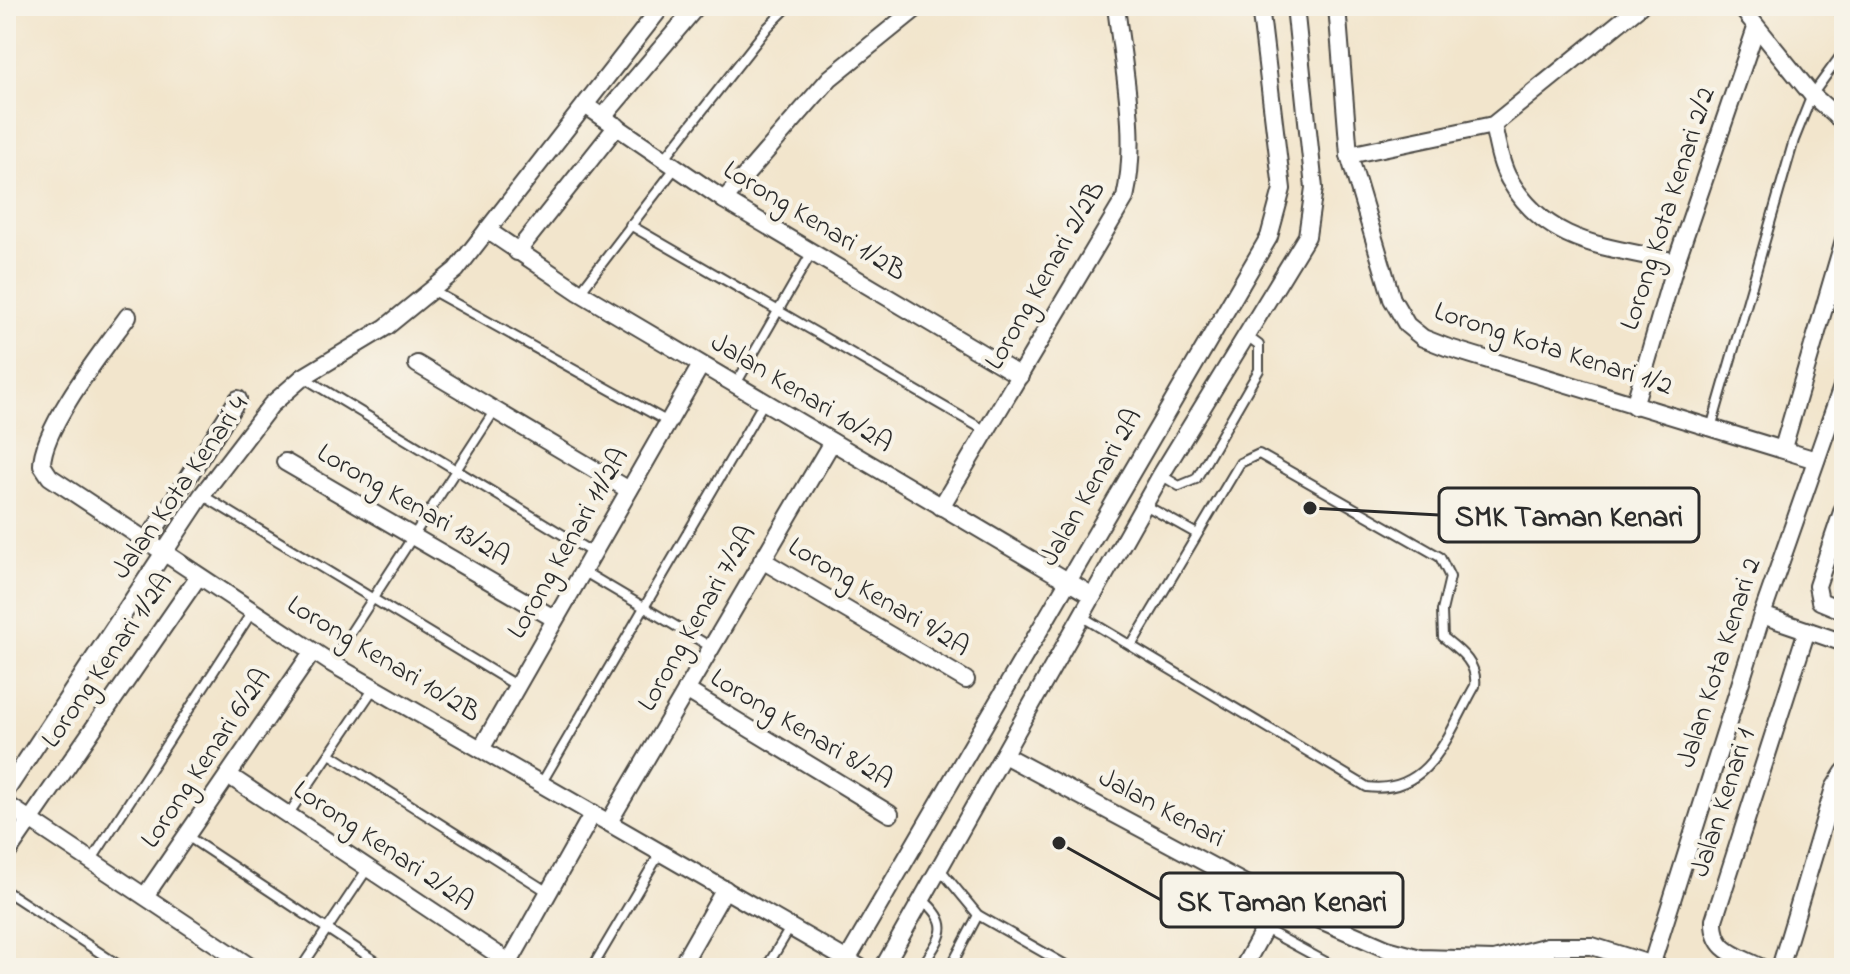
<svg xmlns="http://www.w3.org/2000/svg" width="1850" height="974" font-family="'Indie Flower',sans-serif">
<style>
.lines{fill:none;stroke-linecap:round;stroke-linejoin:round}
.lane-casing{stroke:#494743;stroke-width:12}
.street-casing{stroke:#494743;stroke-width:20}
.lane{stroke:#fff;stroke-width:8}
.street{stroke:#fff;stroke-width:16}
.labels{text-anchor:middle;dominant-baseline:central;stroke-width:8;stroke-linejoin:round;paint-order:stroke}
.street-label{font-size:28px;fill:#2b2b2b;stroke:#f7f3e8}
.leader{fill:none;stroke:#2b2b2b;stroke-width:3}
.callout-dot{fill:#2b2b2b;stroke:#f7f3e8;stroke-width:3}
.callout{fill:#f7f3e8;stroke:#2b2b2b;stroke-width:3}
.callout-label{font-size:30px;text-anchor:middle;font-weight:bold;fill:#2b2b2b}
</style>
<rect width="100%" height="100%" fill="#f7f3e8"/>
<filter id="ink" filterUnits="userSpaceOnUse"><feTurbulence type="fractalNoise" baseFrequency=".0125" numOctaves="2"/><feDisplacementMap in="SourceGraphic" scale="16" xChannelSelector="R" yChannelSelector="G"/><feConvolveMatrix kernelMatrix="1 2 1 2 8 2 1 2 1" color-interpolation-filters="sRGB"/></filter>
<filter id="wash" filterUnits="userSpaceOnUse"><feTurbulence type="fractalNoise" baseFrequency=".006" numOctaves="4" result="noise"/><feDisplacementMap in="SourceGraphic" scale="32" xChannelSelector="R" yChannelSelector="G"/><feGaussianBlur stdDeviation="1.8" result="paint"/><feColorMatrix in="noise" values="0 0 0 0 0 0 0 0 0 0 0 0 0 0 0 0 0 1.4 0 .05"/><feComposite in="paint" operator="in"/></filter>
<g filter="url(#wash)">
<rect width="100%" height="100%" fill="#f2e5cc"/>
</g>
<g filter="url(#ink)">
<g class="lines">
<defs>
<g id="lane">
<path d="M1835,6L1844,18"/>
<path d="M664,159L768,27L789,6"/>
<path d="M630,225L986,431"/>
<path d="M433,291L668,422"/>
<path d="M580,292L676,167"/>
<path d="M303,377L593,553"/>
<path d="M736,384L812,252"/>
<path d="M1711,428L1794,140L1812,95L1844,51"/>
<path d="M1161,475L1179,486L1196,479L1259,370V345L1247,336"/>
<path d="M202,495L517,686"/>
<path d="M1145,505L1197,534"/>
<path d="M583,571L711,647"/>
<path d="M1081,616L1367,787C1431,795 1448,733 1475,686C1478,663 1459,650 1443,637L1442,611L1450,577L1440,557L1259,454L1240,463L1131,646"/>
<path d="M331,663L495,410"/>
<path d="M330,754L548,892"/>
<path d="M541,784L764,402"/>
<path d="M288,815L374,688"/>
<path d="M187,836L386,968"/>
<path d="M91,861L252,612"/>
<path d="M940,869L978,915L1071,968"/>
<path d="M6,891L123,968"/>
<path d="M1265,929L1337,968"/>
<path d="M301,968L368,868"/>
<path d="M592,968L660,853"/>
<path d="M766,968L790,928"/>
<path d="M921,968C940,937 955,926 922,899"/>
<path d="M950,968L978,915"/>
</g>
<g id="street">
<path d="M1337,6L1349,155L1392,299L1407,325L1423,338L1446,347L1816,460"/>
<path d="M1740,6L1812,95L1844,123"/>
<path d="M585,105L724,200L1020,376"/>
<path d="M603,117L697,6"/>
<path d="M1493,125C1497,142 1500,164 1509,179C1547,246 1608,246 1676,262"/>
<path d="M1349,155L1493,125L1640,6"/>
<path d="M724,200L830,78L919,6"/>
<path d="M487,230L579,292L1093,596"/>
<path d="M517,252L617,126"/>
<path d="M128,316C105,348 42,427 42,465L50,477L331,663L861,968"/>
<path d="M417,364L629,490"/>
<path d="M1634,406L1676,262L1756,28"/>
<path d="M1783,448L1844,240"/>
<path d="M285,462L555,619"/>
<path d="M1844,506L1817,586L1820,601L1844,611"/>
<path d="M941,507L1125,198C1139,136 1123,68 1116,6"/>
<path d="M146,543L238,399"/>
<path d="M762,560L966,680"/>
<path d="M1762,615L1844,643"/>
<path d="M686,690L890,814"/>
<path d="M481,749L701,365"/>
<path d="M1004,755L1279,902L1387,949L1420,958L1494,960L1548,946H1592L1662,968"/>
<path d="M228,775L509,962"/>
<path d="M6,791L202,495L271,405L303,377L386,327L456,270L662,6"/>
<path d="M6,804L252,968"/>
<path d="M609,822L832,442"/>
<path d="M6,855L198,577"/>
<path d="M145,896L313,651"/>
<path d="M1652,963L1762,615L1844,381"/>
<path d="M843,967L1269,237L1282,189L1260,6"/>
<path d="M506,968L593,813"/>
<path d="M680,968L725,889"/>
<path d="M883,968L1161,475L1307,236L1314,188L1295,6"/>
<path d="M1243,968L1279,902"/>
<path d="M1544,968L1548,946"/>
<path d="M1762,968C1737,955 1713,952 1714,920L1807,630"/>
<path d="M1780,968L1834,788L1844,772"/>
</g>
</defs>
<!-- lane casing -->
<use href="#lane" class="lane-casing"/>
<!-- street casing -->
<use href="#street" class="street-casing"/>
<!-- lane -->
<use href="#lane" class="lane"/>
<!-- street -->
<use href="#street" class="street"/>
</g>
</g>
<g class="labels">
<!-- street labels -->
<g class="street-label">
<text transform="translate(1669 209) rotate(-72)">Lorong Kota Kenari 2/2</text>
<text transform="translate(814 222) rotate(31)">Lorong Kenari 1/2B</text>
<text transform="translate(1046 276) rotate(-60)">Lorong Kenari 2/2B</text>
<text transform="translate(1553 350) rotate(18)">Lorong Kota Kenari 1/2</text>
<text transform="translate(801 394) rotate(31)">Jalan Kenari 10/2A</text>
<text transform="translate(181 488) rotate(-55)">Jalan Kota Kenari 4</text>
<text transform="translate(1092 488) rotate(-60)">Jalan Kenari 2A</text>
<text transform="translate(413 506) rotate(30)">Lorong Kenari 13/2A</text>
<text transform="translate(569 544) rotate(-60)">Lorong Kenari 11/2A</text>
<text transform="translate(878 598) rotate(31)">Lorong Kenari 9/2A</text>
<text transform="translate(698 619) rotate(-60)">Lorong Kenari 7/2A</text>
<text transform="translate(383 660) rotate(31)">Lorong Kenari 10/2B</text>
<text transform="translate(108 661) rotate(-55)">Lorong Kenari 1/2A</text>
<text transform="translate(1720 663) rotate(-72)">Jalan Kota Kenari 2</text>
<text transform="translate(801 730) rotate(31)">Lorong Kenari 8/2A</text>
<text transform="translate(207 759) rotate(-56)">Lorong Kenari 6/2A</text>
<text transform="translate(1724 803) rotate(-72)">Jalan Kenari 1</text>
<text transform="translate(1161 809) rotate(28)">Jalan Kenari</text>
<text transform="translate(383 847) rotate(34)">Lorong Kenari 2/2A</text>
</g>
</g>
<!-- callouts -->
<path class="leader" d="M1310 508L1439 515M1059 843L1161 900"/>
<g class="callout-dot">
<circle cx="1310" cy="508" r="8"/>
<circle cx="1059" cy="843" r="8"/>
</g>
<g class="callout">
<rect x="1439" y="488" width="260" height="54" rx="8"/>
<rect x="1161" y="873" width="242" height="54" rx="8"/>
</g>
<g class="callout-label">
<text x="1569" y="526">SMK Taman Kenari</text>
<text x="1282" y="911">SK Taman Kenari</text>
</g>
<!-- margin -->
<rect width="1850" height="974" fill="none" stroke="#f7f3e8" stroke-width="32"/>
</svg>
